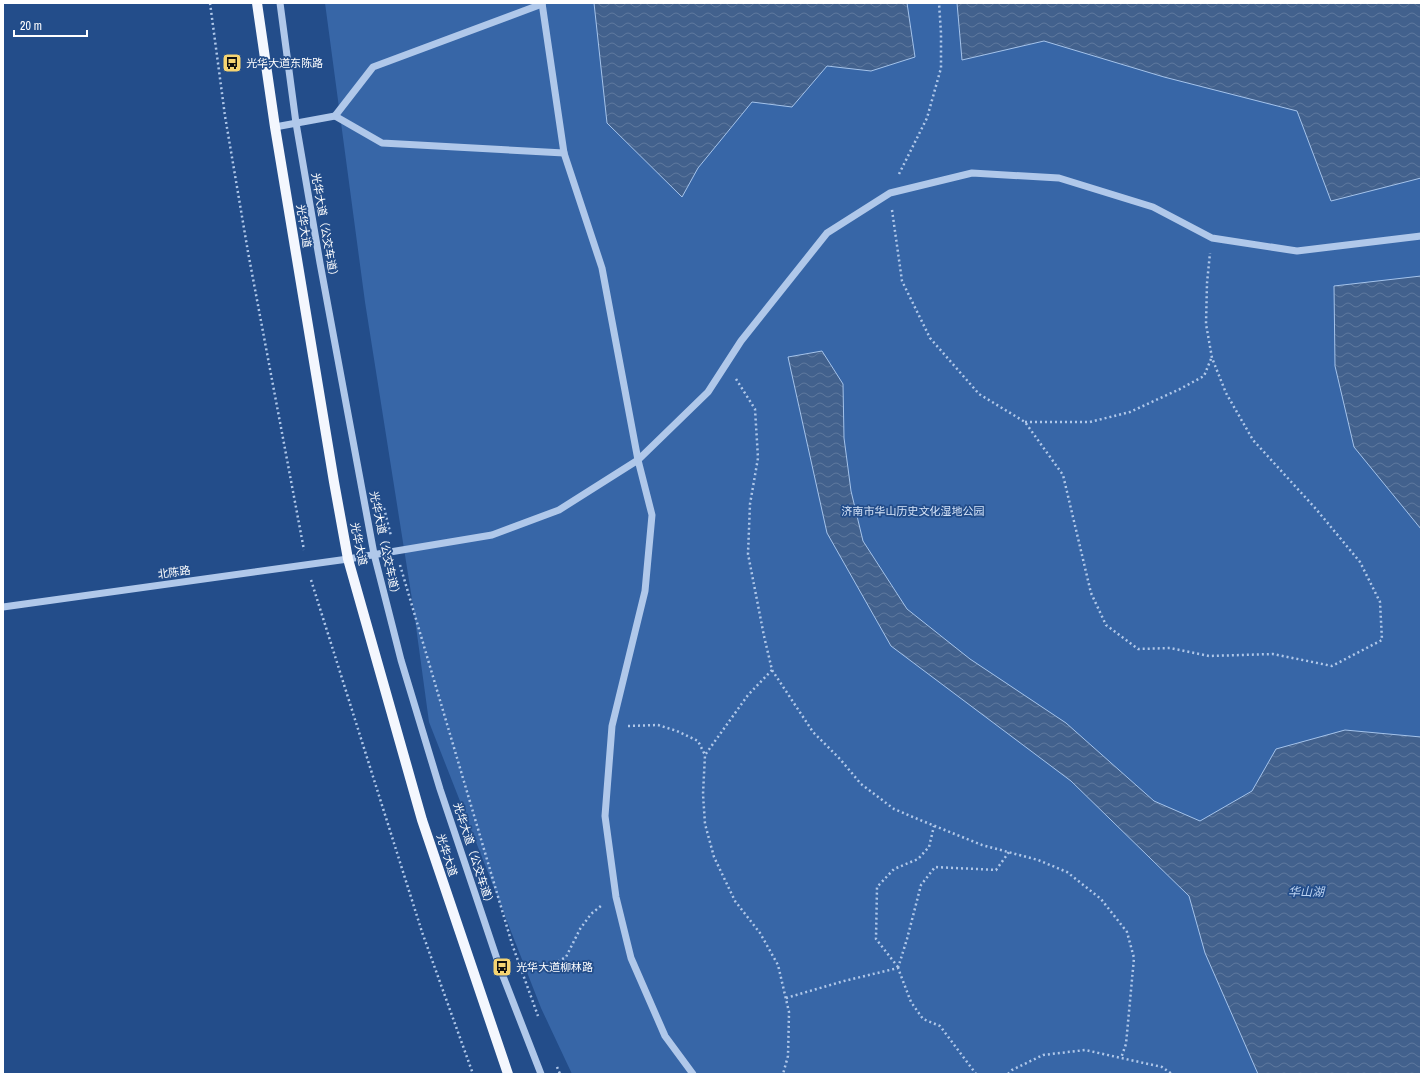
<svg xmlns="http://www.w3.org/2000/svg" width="1424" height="1077" font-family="'Archivo Narrow','Noto Sans SC',sans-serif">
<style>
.park{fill:#3766a7}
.water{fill:url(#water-waves);stroke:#a4c3eb}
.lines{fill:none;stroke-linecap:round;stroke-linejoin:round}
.path{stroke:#b0c8ea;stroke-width:2.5;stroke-dasharray:2 3;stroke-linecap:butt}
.minor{stroke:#b0c8ea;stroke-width:7}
.major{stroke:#f4f7fe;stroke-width:10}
.labels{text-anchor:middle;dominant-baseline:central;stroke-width:3.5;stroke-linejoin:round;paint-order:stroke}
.poi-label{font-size:11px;fill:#fff;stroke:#234d8a;text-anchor:start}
.street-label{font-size:11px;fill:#fff;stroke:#234d8a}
.park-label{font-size:11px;fill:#d4e3f8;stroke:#234d8a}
.water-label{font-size:12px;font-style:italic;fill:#bbd2f1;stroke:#234d8a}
</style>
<defs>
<pattern id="water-waves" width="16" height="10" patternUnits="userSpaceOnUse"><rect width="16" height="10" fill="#42618d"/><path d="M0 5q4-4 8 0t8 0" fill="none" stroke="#5e799e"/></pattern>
</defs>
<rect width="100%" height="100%" fill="#234d8a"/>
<!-- park -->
<path class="park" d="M325,3H1421V1074H572L541,1008L429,722L414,612L365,302Z"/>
<!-- water -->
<g class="water">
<path d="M594,3H907L915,57L871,71L827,66L792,107L752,102L698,168L682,197L607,123Z"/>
<path d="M957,3H1421V178L1331,201L1297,111L1164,77L1044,41L962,60Z"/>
<path d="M1421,276V529L1354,447L1335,366L1334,286Z"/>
<path d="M822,351L843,384L844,438L851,491L863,541L907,609L970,659L1066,723L1154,801L1200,821L1252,791L1276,749L1345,730L1421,737V1074H1258L1205,953L1189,896L1071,781L891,646L827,533L788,357Z"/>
</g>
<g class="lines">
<!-- path -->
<g class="path">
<path d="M210,3L225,116L248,252L304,550"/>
<path d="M899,174L927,118L941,68V33L939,3"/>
<path d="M892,210L902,281L930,338L979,394L1025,422L1063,475L1091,593L1106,625L1138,649L1170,648L1209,656L1273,654L1332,666L1382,640L1380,602L1360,562L1316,509L1253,440L1226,393L1212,358L1206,324L1207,283L1210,253"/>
<path d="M736,379L755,409L758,458L750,504L748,554L764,636L772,670L813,732L840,759L861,784L894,809L920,820L982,845L1038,860L1067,872L1101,899L1127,932L1134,958L1126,1044L1121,1058"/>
<path d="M1025,422H1090L1130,412L1180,389L1204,376L1211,359"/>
<path d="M384,508L391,536"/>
<path d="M400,565L512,944L538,1016"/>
<path d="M311,580L422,932L473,1074"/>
<path d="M772,670L748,695L705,755L703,794L705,824L714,857L735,901L760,933L778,965L789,1012L788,1056L783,1074"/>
<path d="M628,726L658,725L677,731L698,741L705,755"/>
<path d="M519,964L550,966L566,957L580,929L591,914L602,905"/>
<path d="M898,967L876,939L877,887L894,869L918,859L929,847L934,826"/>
<path d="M898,968L907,939L921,885L935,867L996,870L1009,852"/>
<path d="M786,998L844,981L898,968L911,1002L923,1019L940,1026L976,1074"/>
<path d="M557,1067L560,1074"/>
<path d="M1008,1074L1012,1070L1043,1055L1085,1050L1162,1067L1172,1074"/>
</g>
<!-- minor -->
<g class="minor">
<path d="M280,3L296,123L320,263L374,554L401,660L440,789L501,971L541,1074"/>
<path d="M542,3L564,153L602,268L638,460L708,392L741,341L827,233L890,193L972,173L1059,178L1153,207L1212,238L1297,251L1421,236"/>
<path d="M335,116L373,67L542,4"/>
<path d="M275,127L335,116L382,143L564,153"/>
<path d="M3,607L348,559L492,535L559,510L638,460L652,515L645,591L612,726L605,816L616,897L631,958L665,1036L693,1074"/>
</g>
<!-- major -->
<path class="major" d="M257,3L275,127L334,482L348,559L422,820L508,1074"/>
</g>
<!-- icons -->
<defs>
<symbol id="bus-square" viewBox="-11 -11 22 22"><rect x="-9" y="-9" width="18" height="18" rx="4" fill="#f5d472" stroke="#234d8a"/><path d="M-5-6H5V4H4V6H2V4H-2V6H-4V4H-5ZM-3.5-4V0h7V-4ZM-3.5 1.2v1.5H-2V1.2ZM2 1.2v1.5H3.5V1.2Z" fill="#111"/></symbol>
</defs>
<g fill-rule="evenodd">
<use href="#bus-square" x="221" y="52" width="22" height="22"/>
<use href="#bus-square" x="491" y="956" width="22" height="22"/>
</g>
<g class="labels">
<!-- poi labels -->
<g class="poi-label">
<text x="246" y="63">光华大道东陈路</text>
<text x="516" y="967">光华大道柳林路</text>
</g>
<!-- street labels -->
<g class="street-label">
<text transform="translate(304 226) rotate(81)">光华大道</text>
<text transform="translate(325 227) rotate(80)">光华大道（公交车道）</text>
<text transform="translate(359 544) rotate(78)">光华大道</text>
<text transform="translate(385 545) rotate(78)">光华大道（公交车道）</text>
<text transform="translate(174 572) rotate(-8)">北陈路</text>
<text transform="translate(447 855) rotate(72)">光华大道</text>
<text transform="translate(474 855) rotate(72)">光华大道（公交车道）</text>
</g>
<!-- park labels -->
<g class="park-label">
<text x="913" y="511">济南市华山历史文化湿地公园</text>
</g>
<!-- water labels -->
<g class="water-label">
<text x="1306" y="892">华山湖</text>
</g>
</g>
<!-- border -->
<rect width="1424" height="1077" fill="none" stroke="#ffffff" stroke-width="8"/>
<!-- scale -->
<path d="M14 30v6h73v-6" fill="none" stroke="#ffffff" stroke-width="2"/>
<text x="20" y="30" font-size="12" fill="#ffffff" stroke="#234d8a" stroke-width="3" paint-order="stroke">20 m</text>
</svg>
